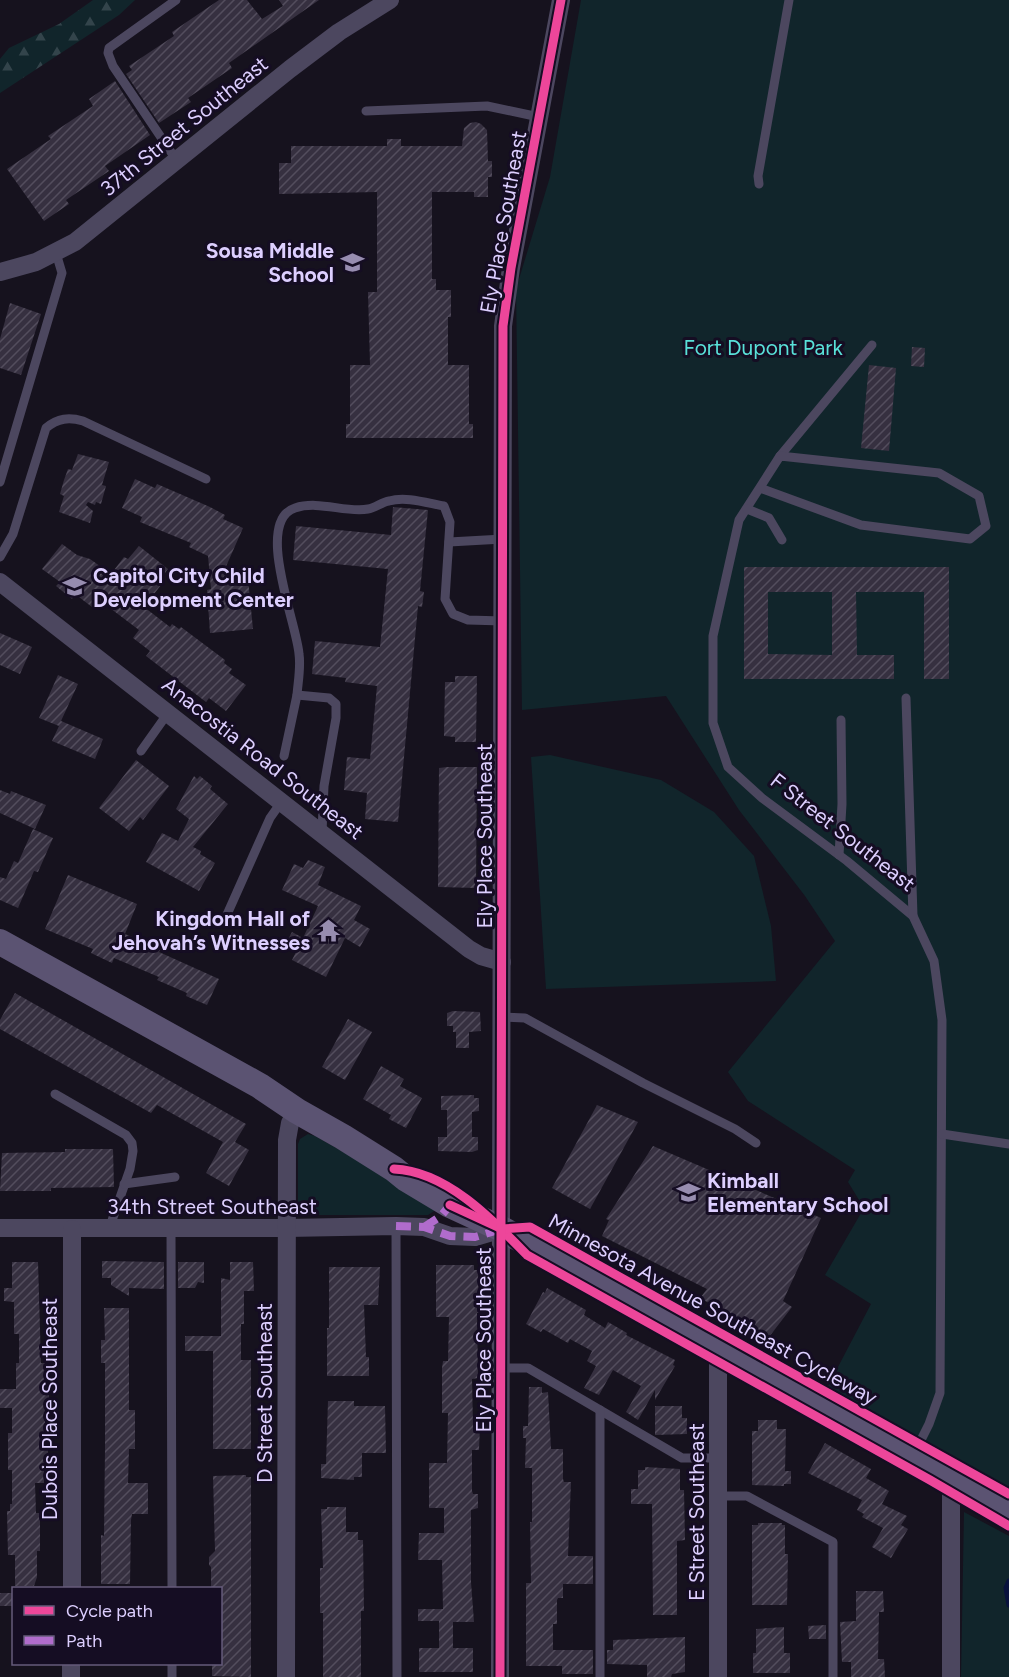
<svg xmlns="http://www.w3.org/2000/svg" width="1009" height="1677" font-family="Figtree,sans-serif">
<style>
.forest{fill:url(#forest-firs)}
.park{fill:#11252b}
.lines{fill:none;stroke-linecap:round;stroke-linejoin:round}
.stream{stroke:#09123d;stroke-width:5}
.building{fill:url(#building-hatch);fill-rule:evenodd}
.lane{stroke:#4c475f;stroke-width:9}
.street{stroke:#4c475f;stroke-width:18}
.secondary{stroke:#5b5372;stroke-width:26}
.quiet{stroke:#b06ccc;stroke-width:8;stroke-dasharray:15 8;stroke-linecap:butt}
.cycleway-casing{stroke:#150d23;stroke-width:13}
.cycleway{stroke:#ed469a;stroke-width:9}
.labels{text-anchor:middle;dominant-baseline:central;stroke-width:6;stroke-linejoin:round;paint-order:stroke}
.street-label{font-size:21px;fill:#ddcfff;stroke:#150d23}
.poi-label{font-size:21px;font-weight:bold;fill:#ddcfff;stroke:#150d23;text-anchor:end}
.park-label{font-size:21px;fill:#59e1d9;stroke:#150d23}
</style>
<defs>
<pattern id="forest-firs" width="22" height="20" patternUnits="userSpaceOnUse" patternTransform="scale(1.5)"><rect width="22" height="20" fill="#11252b"/><path d="M5 1l3.5 6h-7zM16 11l3.5 6h-7z" fill="#33444b"/></pattern>
<pattern id="building-hatch" width="6" height="6" patternUnits="userSpaceOnUse" patternTransform="scale(1.5)"><rect width="6" height="6" fill="#363040"/><path d="M-1 1l2-2M0 6l6-6M5 7l2-2" fill="none" stroke="#534d5d"/></pattern>
</defs>
<rect width="100%" height="100%" fill="#16121e"/>
<!-- forest -->
<path class="forest" d="M93,0H135L119,15L0,93V59L9,48L59,24Z"/>
<!-- park -->
<g class="park">
<path d="M581,0H1009V1488L828,1386L871,1304L825,1275L864,1208L848,1182L855,1170L748,1101L728,1072L835,941L805,896L739,810L666,696L522,710L516,289L550,177Z"/>
<path d="M550,755L661,780L714,812L754,856L771,926L776,981L546,989L531,757Z"/>
<path d="M308,1134L315,1136L432,1202L434,1211L428,1215H305L300,1211L298,1205V1144L300,1139Z"/>
<path d="M964,1512L1009,1536V1677H961Z"/>
</g>
<g class="lines">
<!-- stream -->
<path class="stream" d="M1009,1581L1006,1588L1009,1605"/>
</g>
<!-- building -->
<g class="building">
<path d="M219,0H247L262,19L283,6L279,0H319L229,63L232,68L188,98L191,102L159,123L126,74L132,70L129,66L174,36L172,32Z"/>
<path d="M115,81L150,135L105,166L109,171L66,200L69,204L44,221L7,169L51,139L48,136L93,106L89,99Z"/>
<path d="M476,122L481,124L487,130L488,161H492V177H488V197H474V192H432V279H436V290H451V317H448V365H469V424H473V438H346V424H350V365H370L368,292H377V192L279,194V163H291V146H387V139H401V146H462L464,128L470,123Z"/>
<path d="M10,303L41,314L21,375L0,368V339Z"/>
<path d="M912,347L925,348L924,367L911,366Z"/>
<path d="M869,365L896,368L889,451L861,448Z"/>
<path d="M78,454L109,462L102,485L106,486L101,504L96,502L95,505L88,502L86,505L93,511L90,523L59,512L64,496L60,494L64,480L68,469L72,470Z"/>
<path d="M135,479L155,488L157,484L210,507L225,515L223,519L243,528L224,571L247,569L253,629L210,633L207,590L211,589L208,556L189,547L191,543L140,522L142,517L122,508Z"/>
<path d="M393,507L428,510L420,591L424,592L422,607L418,606L398,822L365,819L367,793L344,790L347,757L370,759L377,686L345,682L346,678L312,674L315,641L380,647L388,569L293,560L296,526L391,535Z"/>
<path d="M62,544L77,555L90,559L111,574L124,557L128,559L139,546L168,569L158,582L161,585L144,607L170,627L172,624L179,629L181,627L225,660L224,663L232,669L229,673L246,685L226,711L209,698L206,702L146,656L150,651L133,638L139,630L98,599L92,607L75,594L72,599L56,586L60,582L42,569Z"/>
<path d="M744,567H949V679H924V592H856L857,655H894V679H744ZM768,592H832V655L768,654Z"/>
<path d="M0,633L32,647L20,674L0,665Z"/>
<path d="M58,675L78,684L61,721L103,739L95,759L52,741L59,726L39,718Z"/>
<path d="M455,676H477L476,742H455V737L444,736L445,682H455Z"/>
<path d="M136,760L169,786L143,820L140,817L129,831L99,808Z"/>
<path d="M447,767H477L476,888L438,887L439,768Z"/>
<path d="M194,776L197,779L200,776L212,786L210,789L228,804L193,847L201,851L200,854L215,863L199,891L146,862L162,833L178,841L189,819L176,809Z"/>
<path d="M0,790L10,794L11,791L46,805L35,829L0,813Z"/>
<path d="M33,829L53,838L38,872L34,871L18,908L0,900V877L6,879L14,861L18,863Z"/>
<path d="M308,860L325,867L318,885L361,906L354,920L370,929L360,947L345,938L326,977L292,960L297,950L286,943L292,932L303,938L318,906L282,890L294,864L303,868Z"/>
<path d="M68,875L137,904L125,934L161,949L159,952L219,979L207,1005L186,996L187,993L157,980L159,977L114,958L112,963L91,953L93,949L45,929Z"/>
<path d="M15,993L246,1124L235,1142L249,1150L229,1186L206,1173L223,1142L157,1105L151,1113L0,1029V1020Z"/>
<path d="M453,1011L480,1012L481,1031L469,1032V1048H456V1032H453V1026H447V1013Z"/>
<path d="M348,1019L372,1032L345,1080L322,1067Z"/>
<path d="M381,1066L404,1079L400,1086L422,1098L406,1128L389,1119L391,1115L363,1099Z"/>
<path d="M474,1095V1098H479V1111L472,1112V1137H478V1150L472,1152L438,1151V1137H447V1110H441V1096Z"/>
<path d="M597,1105L638,1122L590,1209L552,1188Z"/>
<path d="M653,1146L821,1218L783,1301L792,1307L769,1337L700,1298L707,1289L602,1236L609,1220L606,1219Z"/>
<path d="M65,1149H113L114,1187L51,1188V1191H0L2,1153L65,1152Z"/>
<path d="M102,1261L164,1262V1289L129,1288V1296L111,1285V1278H102Z"/>
<path d="M12,1262H38L41,1363H45V1389H49V1407H45V1439H48V1464H44V1483H35L36,1513H40V1551H37V1577L34,1586H15V1555H8L7,1511H10V1504H12V1470H8V1433H12V1408H0V1389H16V1363H19V1334H14V1302L4,1301V1288H12Z"/>
<path d="M178,1262H204V1283L198,1282L195,1288H178Z"/>
<path d="M230,1262H253L254,1291H244V1324H241V1360H251V1449H213V1351H185V1336H221V1278L230,1280Z"/>
<path d="M436,1265H474V1270H478L479,1313H477L478,1378L472,1379L473,1426H480L479,1450H472V1491L473,1494H478V1508L471,1510V1582L474,1622H453V1648H473V1672H419V1648H439V1621H418V1609H443L442,1560H418L419,1533H444V1508H429V1463H447L448,1413H442V1368L443,1361H448L449,1317H436Z"/>
<path d="M329,1267H380L378,1305H364L366,1357H369V1376H327V1328H329Z"/>
<path d="M547,1288L586,1310L584,1315L605,1328L608,1322L627,1333L626,1335L675,1360L673,1365L675,1366L655,1400V1390L638,1420L626,1412L641,1386L613,1370L599,1395L584,1388L596,1366L587,1361L592,1351L570,1339L568,1343L543,1329L541,1332L526,1324L543,1292L545,1293Z"/>
<path d="M104,1308H129V1410H135V1449H129L128,1483H148V1514H132L131,1520L130,1584H101V1535L104,1536L105,1449V1363H101V1340H105Z"/>
<path d="M529,1387H542V1393L548,1392L551,1449H563V1479L564,1482H571L568,1556H593V1584H563V1598H558L557,1600V1624H553V1650H593V1674H562V1666H526V1583H531V1581L530,1522H532V1468H525L526,1438H523V1426H528Z"/>
<path d="M328,1401H354V1406H385L386,1453H362V1477H354V1480L321,1478V1464H326Z"/>
<path d="M655,1406H682V1418H687V1434L655,1435Z"/>
<path d="M758,1420H777V1429H786L785,1471H791V1484H784V1486L752,1485V1431H758Z"/>
<path d="M825,1443L871,1469L866,1478L889,1491L882,1504L907,1516L901,1525L908,1529L891,1558L872,1547L883,1528L862,1517L864,1514L857,1510L862,1500L808,1473Z"/>
<path d="M645,1467L680,1469V1490H684L685,1540L677,1541V1615H653L652,1504H631V1489H638V1470H645Z"/>
<path d="M246,1475V1477H251V1677L212,1676V1664H220V1588H211V1567L209,1565V1557L215,1551L213,1476Z"/>
<path d="M327,1507H346V1532H358V1540H363L364,1611H361V1677H323V1613H320V1568H323L321,1509H327Z"/>
<path d="M758,1523H782V1525H785V1554H788L787,1605H752V1525H758Z"/>
<path d="M856,1591H883L884,1612H879L878,1659H884L885,1677H851V1662H842L840,1622L856,1621Z"/>
<rect x="0" y="1593" width="14" height="13"/>
<path d="M826,1625V1639H809L808,1626Z"/>
<path d="M784,1627V1653H790V1673H753V1653H756V1629Z"/>
<path d="M685,1637V1672L672,1674L671,1677H647V1665L607,1664V1650H613V1640Z"/>
</g>
<g class="lines">
<!-- lane -->
<g class="lane">
<path d="M176,0L109,48L108,53L113,66L177,161"/>
<path d="M366,111L487,106L539,117"/>
<path d="M759,184L758,176L789,0"/>
<path d="M780,456L872,345"/>
<path d="M0,482L62,273L56,253"/>
<path d="M760,488L861,525L970,539L986,526L979,496L939,473L780,456L739,520L713,636V723L728,767L762,798L847,861L913,916L934,961L942,1020L940,1393L929,1424L914,1454"/>
<path d="M747,509L769,518L782,540"/>
<path d="M449,542L503,539"/>
<path d="M0,557L13,534L46,428C58,418 69,417 83,421L206,479"/>
<path d="M906,698L913,916"/>
<path d="M141,751L168,713"/>
<path d="M284,756L297,695"/>
<path d="M322,832L324,786L336,718V704L329,698L297,695C298,682 301,667 299,654C297,624 254,521 295,508C319,500 345,513 368,509C375,508 382,502 389,501C406,496 427,503 444,506L450,522L445,599L453,614L468,620L503,621"/>
<path d="M839,855L842,804L841,720"/>
<path d="M225,919L270,818L282,801"/>
<path d="M503,1017L525,1018L643,1083L735,1129L756,1143"/>
<path d="M55,1094L126,1135L132,1143L133,1151L130,1169L109,1229"/>
<path d="M942,1134L1009,1144"/>
<path d="M124,1184L175,1177"/>
<path d="M396,1226L397,1677"/>
<path d="M171,1229L172,1588"/>
<path d="M501,1368H528L682,1458H719"/>
<path d="M719,1496H747L833,1542V1677"/>
<path d="M172,1664V1677"/>
<path d="M600,1677V1410"/>
</g>
<!-- street -->
<g class="street">
<path d="M0,272L36,262L75,242L290,69L339,32L390,0"/>
<path d="M0,582L469,949L481,956L502,962"/>
<path d="M0,1228H287L396,1226L424,1227L450,1236L475,1237L502,1229"/>
<path d="M72,1588V1229"/>
<path d="M71,1677V1664"/>
<path d="M286,1677L287,1140L290,1123L297,1111"/>
<path d="M500,1677L503,326L511,268L561,0"/>
<path d="M718,1677V1348"/>
<path d="M951,1677V1475"/>
</g>
<!-- secondary -->
<g class="secondary">
<path d="M0,942L260,1086L297,1111L343,1137L394,1169L405,1178L450,1205L502,1229L655,1315C682,1319 699,1328 718,1348"/>
<path d="M703,1344L718,1348L1009,1508"/>
</g>
<!-- quiet -->
<g class="quiet">
<path d="M396,1226L424,1227L450,1236L475,1237L502,1229"/>
<path d="M424,1227L441,1216L450,1205"/>
</g>
<defs>
<g id="cycleway">
<path d="M394,1169C446,1171 492,1219 527,1255L930,1480L1009,1526"/>
<path d="M450,1205L502,1229L530,1227L1009,1494"/>
<path d="M500,1677L503,326L511,268L561,0"/>
</g>
</defs>
<!-- cycleway casing -->
<use href="#cycleway" class="cycleway-casing"/>
<!-- cycleway -->
<use href="#cycleway" class="cycleway"/>
</g>
<!-- icons -->
<defs>
<symbol id="school-bare" viewBox="-9 -9 18 18"><path d="M0-5L7-2L0 1L-7-2ZM-4 1L0 2.5L4 1V4Q0 6-4 4Z" fill="#978db0" stroke="#150d23" stroke-width="2.5" paint-order="stroke"/></symbol>
<symbol id="temple-bare" viewBox="-9 -9 18 18"><path d="M0-6L5-2H3V0L6.5 2.5H4V6H1.5V3h-3V6H-4V2.5H-6.5L-3 0V-2H-5Z" fill="#978db0" stroke="#150d23" stroke-width="2.5" paint-order="stroke"/></symbol>
</defs>
<g fill-rule="evenodd">
<use href="#school-bare" x="336" y="246" width="33" height="33"/>
<use href="#school-bare" x="58" y="570" width="33" height="33"/>
<use href="#temple-bare" x="312" y="914" width="33" height="33"/>
<use href="#school-bare" x="672" y="1176" width="33" height="33"/>
</g>
<g class="labels">
<!-- street labels -->
<g class="street-label">
<text transform="translate(184 126) rotate(-39)">37th Street Southeast</text>
<text transform="translate(503 222) rotate(-80)">Ely Place Southeast</text>
<text transform="translate(263 758) rotate(38)">Anacostia Road Southeast</text>
<text transform="translate(843 832) rotate(38)">F Street Southeast</text>
<text transform="translate(484 836) rotate(-90)">Ely Place Southeast</text>
<text x="212" y="1206">34th Street Southeast</text>
<text transform="translate(713 1309) rotate(29)">Minnesota Avenue Southeast Cycleway</text>
<text transform="translate(483 1340) rotate(-90)">Ely Place Southeast</text>
<text transform="translate(264 1393) rotate(-90)">D Street Southeast</text>
<text transform="translate(49 1409) rotate(-90)">Dubois Place Southeast</text>
<text transform="translate(696 1512) rotate(-90)">E Street Southeast</text>
</g>
<!-- poi labels -->
<g class="poi-label">
<text x="334" y="250">Sousa Middle<tspan x="334" dy="24">School</tspan></text>
<text x="93" y="575" text-anchor="start">Capitol City Child<tspan x="93" dy="24">Development Center</tspan></text>
<text x="310" y="918">Kingdom Hall of<tspan x="310" dy="24">Jehovah’s Witnesses</tspan></text>
<text x="707" y="1180" text-anchor="start">Kimball<tspan x="707" dy="24">Elementary School</tspan></text>
</g>
<!-- park labels -->
<g class="park-label">
<text x="763" y="347">Fort Dupont Park</text>
</g>
</g>
<!-- legend -->
<rect x="12" y="1587" width="210" height="78" fill="#150d23" stroke="#655b7b" stroke-width="1.5"/>
<rect x="24" y="1606" width="30" height="9" fill="#ed469a" stroke="#655b7b" stroke-width="1.5"/>
<text x="66" y="1617" font-size="18" fill="#ddcfff">Cycle path</text>
<rect x="24" y="1636" width="30" height="9" fill="#b06ccc" stroke="#655b7b" stroke-width="1.5"/>
<text x="66" y="1647" font-size="18" fill="#ddcfff">Path</text>
</svg>
